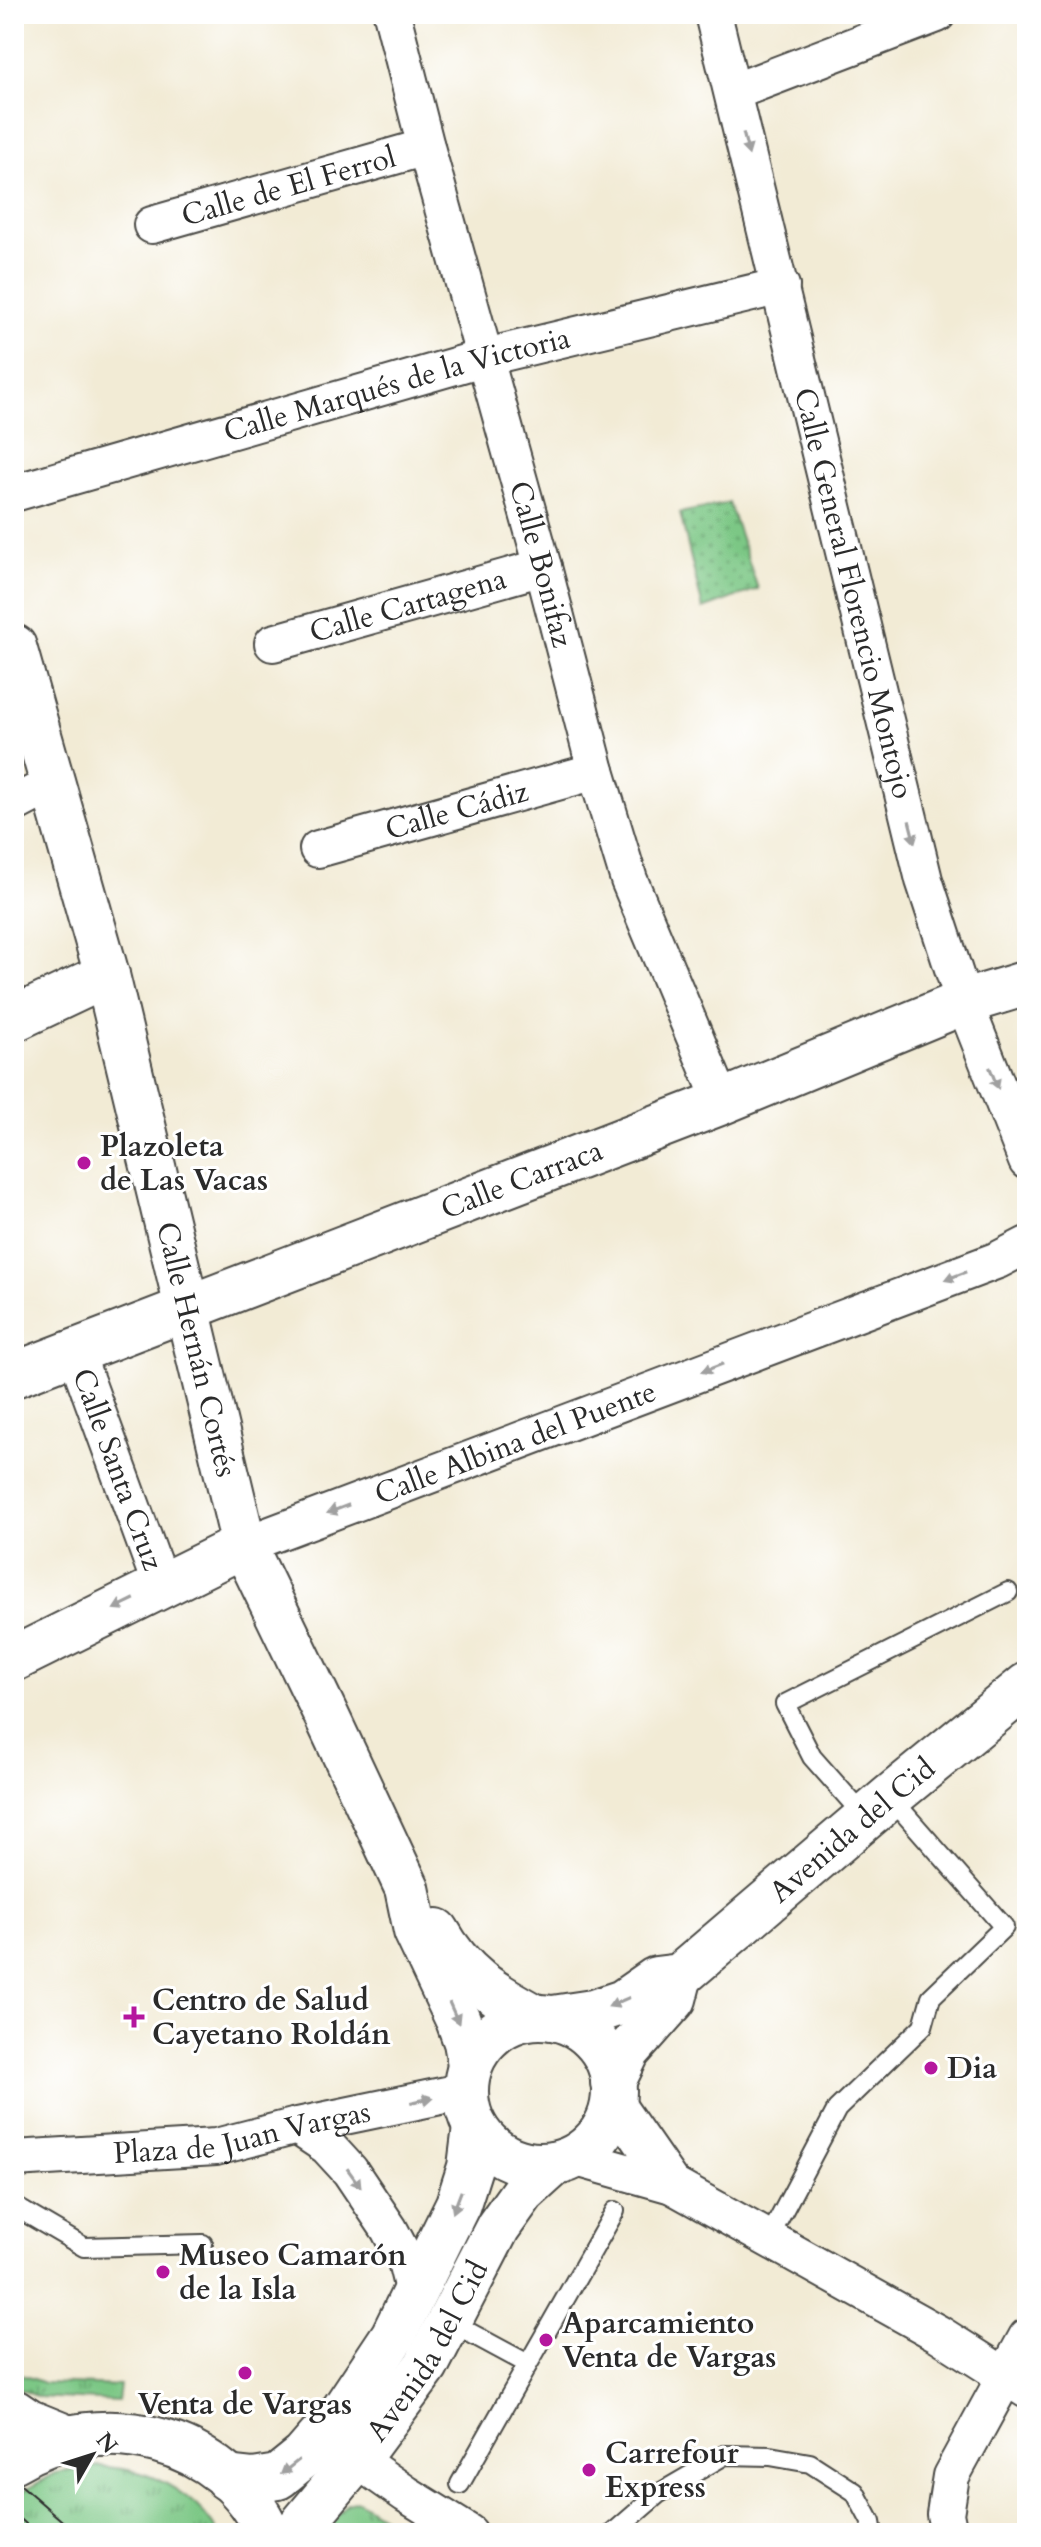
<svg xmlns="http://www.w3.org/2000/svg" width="1041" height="2547" font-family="Cardo,serif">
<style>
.grass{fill:url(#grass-tufts);stroke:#537958;stroke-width:2}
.park{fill:url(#park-dots);stroke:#537958;stroke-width:2}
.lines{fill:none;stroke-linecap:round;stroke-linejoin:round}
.lane-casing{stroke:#494844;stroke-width:22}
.street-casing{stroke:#494844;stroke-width:40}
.secondary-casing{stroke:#494844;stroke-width:48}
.lane{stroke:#fff;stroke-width:18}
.street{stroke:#fff;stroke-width:36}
.secondary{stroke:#fff;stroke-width:44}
.tram{stroke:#2b2b2b;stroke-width:2}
.oneway{fill:#a0a0a0}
.poi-dot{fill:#b5179e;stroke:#fff;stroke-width:3}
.labels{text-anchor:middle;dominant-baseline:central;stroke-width:6;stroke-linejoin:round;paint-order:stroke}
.street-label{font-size:30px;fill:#2b2b2b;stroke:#fff}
.poi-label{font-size:30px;font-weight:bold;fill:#2b2b2b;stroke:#fff;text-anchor:start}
</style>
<defs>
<pattern id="grass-tufts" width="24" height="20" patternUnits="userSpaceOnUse" patternTransform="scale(2)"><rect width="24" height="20" fill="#7bc785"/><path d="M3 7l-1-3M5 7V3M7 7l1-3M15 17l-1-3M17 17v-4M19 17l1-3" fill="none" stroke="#65a26d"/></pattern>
<pattern id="park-dots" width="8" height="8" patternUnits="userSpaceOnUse" patternTransform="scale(2)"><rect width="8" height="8" fill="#7bc785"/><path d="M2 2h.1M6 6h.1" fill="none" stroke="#65a26d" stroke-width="1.8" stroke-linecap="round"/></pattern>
</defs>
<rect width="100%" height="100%" fill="#fff"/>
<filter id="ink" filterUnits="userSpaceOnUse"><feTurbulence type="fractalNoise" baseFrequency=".0125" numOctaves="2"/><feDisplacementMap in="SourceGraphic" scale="16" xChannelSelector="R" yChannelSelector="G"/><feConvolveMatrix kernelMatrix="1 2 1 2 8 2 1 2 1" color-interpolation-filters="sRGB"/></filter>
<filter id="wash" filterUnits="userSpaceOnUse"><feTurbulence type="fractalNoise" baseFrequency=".006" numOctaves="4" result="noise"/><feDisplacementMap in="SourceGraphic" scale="32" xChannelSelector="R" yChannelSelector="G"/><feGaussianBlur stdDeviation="1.8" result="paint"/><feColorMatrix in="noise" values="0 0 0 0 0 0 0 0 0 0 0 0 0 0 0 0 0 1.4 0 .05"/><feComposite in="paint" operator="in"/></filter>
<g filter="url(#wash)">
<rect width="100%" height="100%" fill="#f2ebd5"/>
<!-- grass -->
<g class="grass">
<path d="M14,2372L44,2383L120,2386L118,2401L39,2397L14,2387Z"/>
<path d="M99,2466C113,2468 130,2469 144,2474C173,2484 203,2505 218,2533H14V2496L56,2473Z"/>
<path d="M356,2500L409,2533H330L329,2526L347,2503Z"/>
</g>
<!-- park -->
<path class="park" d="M729,503L758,589L703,609L680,513Z"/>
</g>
<g filter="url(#ink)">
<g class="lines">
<defs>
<g id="lane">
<path d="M866,1818L812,1757L785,1704L1008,1592"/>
<path d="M14,2206L84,2247L203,2244"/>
<path d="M769,2238L837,2109L923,2026L931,1997L1004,1927L890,1797"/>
<path d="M450,2322L528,2364"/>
<path d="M460,2484L615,2211"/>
<path d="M613,2533L658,2494L725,2455L770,2456L810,2463L855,2492L871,2522L873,2533"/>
</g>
<g id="street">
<path id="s1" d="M392,14L426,147L543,567L596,771L629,880L722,1102"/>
<path id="s2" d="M713,14L924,880L964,1002L1027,1161"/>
<path d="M733,92L937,14"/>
<path id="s3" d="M152,225L426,147"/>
<path id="s4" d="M14,493L486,357L781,286"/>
<path id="s5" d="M273,643L543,567"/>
<path d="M14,804L54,783"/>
<path id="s6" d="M318,849L596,771"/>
<path id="s7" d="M75,1351L161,1586"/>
<path id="s8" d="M244,1545L998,1260L1027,1245"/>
<path d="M613,2100L672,2185"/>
<path d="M297,2126L327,2146L350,2171L389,2229L406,2261L414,2294"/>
<path d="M573,2157L672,2185L939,2334L1027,2390"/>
<path id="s9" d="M14,2159L216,2147L297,2126L465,2091"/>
<path d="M335,2444L406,2494L469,2533"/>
<path d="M949,2533L945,2514L951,2476L1027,2337"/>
</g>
<g id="secondary">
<path id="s10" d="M14,647L107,975L244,1545L327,1717L407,1888L416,1931L458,2020L466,2042L470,2064"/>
<path d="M14,1019L107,975"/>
<path id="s11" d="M14,1375L722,1102L964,1002L1027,983"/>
<path d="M14,1659L244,1545"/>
<path d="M437,1931C462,1976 492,1993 536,2017"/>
<circle cx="540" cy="2091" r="74"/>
<path id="s12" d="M553,2018L593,2012L623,2002L656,1979L680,1976L890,1797L1027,1685"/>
<path d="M613,2082L628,2051L674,1999L680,1976"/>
<path d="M14,2412L29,2422L66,2437"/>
<path d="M14,2460C100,2407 226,2436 268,2533"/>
<path d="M227,2478L254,2481L278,2477L304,2456L343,2411L393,2336L458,2204L470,2167L475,2127"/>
<path id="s13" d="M295,2533L357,2459L426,2366L498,2227L523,2192L554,2164"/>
</g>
</defs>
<!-- lane casing -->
<use href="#lane" class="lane-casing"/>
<!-- street casing -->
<use href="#street" class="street-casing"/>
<!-- secondary casing -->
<use href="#secondary" class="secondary-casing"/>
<!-- lane -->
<use href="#lane" class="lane"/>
<!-- street -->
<use href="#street" class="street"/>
<!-- secondary -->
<use href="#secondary" class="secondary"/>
<!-- tram -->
<g class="tram">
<path d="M14,2479L76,2533"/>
<path d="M14,2513L36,2533"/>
</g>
</g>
<!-- one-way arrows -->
<defs><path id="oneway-solid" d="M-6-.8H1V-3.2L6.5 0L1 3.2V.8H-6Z" transform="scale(2)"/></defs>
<g class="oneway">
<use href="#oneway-solid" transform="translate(746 144) rotate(76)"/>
<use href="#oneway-solid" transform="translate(912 832) rotate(76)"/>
<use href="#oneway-solid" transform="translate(994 1078) rotate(68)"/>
<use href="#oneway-solid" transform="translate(955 1276) rotate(159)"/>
<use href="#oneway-solid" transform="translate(712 1368) rotate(159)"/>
<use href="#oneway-solid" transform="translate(338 1509) rotate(159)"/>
<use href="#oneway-solid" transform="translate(124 1604) rotate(154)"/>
<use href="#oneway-solid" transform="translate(619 2002) rotate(156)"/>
<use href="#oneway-solid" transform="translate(454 2013) rotate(66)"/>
<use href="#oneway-solid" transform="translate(422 2100) rotate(-12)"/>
<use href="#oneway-solid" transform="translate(354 2178) rotate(54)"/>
<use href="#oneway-solid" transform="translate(457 2202) rotate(111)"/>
<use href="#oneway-solid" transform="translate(290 2467) rotate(142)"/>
</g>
</g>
<!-- markers -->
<g class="poi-dot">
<circle cx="84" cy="1163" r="8"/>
<path d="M130 2005h8v8h8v8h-8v8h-8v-8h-8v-8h8z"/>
<circle cx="931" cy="2068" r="8"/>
<circle cx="163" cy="2272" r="8"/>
<circle cx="546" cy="2340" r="8"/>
<circle cx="245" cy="2373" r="8"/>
<circle cx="589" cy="2470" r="8"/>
</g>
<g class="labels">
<!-- street labels -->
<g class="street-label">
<text stroke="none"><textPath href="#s3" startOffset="142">Calle de El Ferrol</textPath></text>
<text stroke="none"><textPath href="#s4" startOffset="398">Calle Marqués de la Victoria</textPath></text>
<text stroke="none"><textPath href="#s1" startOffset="570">Calle Bonifaz</textPath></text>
<text stroke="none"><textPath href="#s2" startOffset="596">Calle General Florencio Montojo</textPath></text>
<text stroke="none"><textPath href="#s5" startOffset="140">Calle Cartagena</textPath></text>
<text stroke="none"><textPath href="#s6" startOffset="144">Calle Cádiz</textPath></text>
<text stroke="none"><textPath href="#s11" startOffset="544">Calle Carraca</textPath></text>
<text stroke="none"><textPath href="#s10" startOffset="726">Calle Hernán Cortés</textPath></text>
<text stroke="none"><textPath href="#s8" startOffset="290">Calle Albina del Puente</textPath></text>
<text stroke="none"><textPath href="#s7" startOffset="126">Calle Santa Cruz</textPath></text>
<text stroke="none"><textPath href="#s12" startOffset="362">Avenida del Cid</textPath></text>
<text stroke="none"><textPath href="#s9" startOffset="230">Plaza de Juan Vargas</textPath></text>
<text stroke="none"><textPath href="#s13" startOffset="226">Avenida del Cid</textPath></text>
</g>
<!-- poi labels -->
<g class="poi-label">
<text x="100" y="1146">Plazoleta<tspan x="100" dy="34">de Las Vacas</tspan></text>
<text x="152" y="2000">Centro de Salud<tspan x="152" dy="34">Cayetano Roldán</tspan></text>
<text x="947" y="2068">Dia</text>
<text x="179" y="2255">Museo Camarón<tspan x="179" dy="34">de la Isla</tspan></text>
<text x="562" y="2323">Aparcamiento<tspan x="562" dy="34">Venta de Vargas</tspan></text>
<text x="245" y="2404" text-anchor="middle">Venta de Vargas</text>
<text x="605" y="2453">Carrefour<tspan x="605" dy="34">Express</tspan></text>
</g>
</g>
<!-- margin -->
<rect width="1041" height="2547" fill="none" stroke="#fff" stroke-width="48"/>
<!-- north arrow -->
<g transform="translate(92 2455) rotate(51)" stroke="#ffffff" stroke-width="6" paint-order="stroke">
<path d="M0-6L14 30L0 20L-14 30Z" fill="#2b2b2b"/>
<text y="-12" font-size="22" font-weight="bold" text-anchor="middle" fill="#2b2b2b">N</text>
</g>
</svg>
